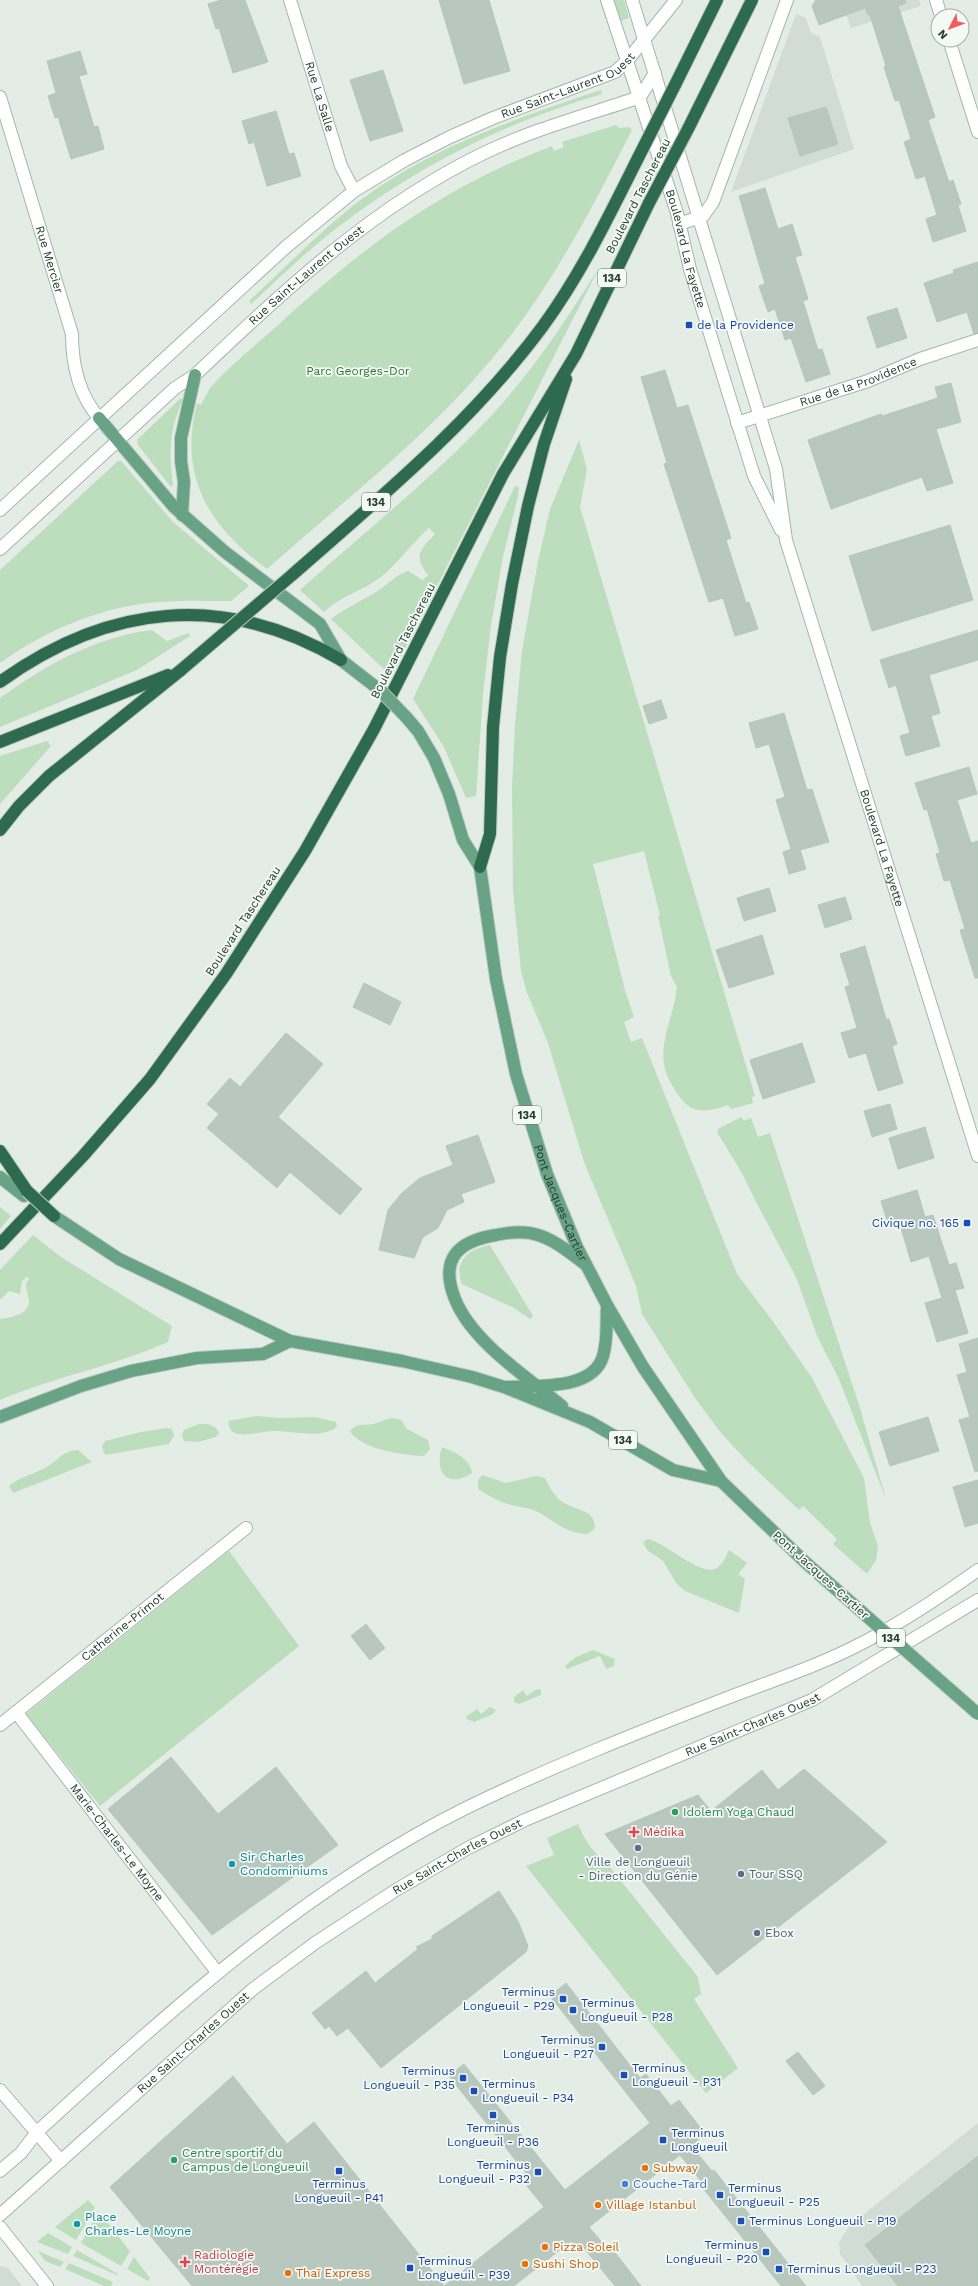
<svg xmlns="http://www.w3.org/2000/svg" width="978" height="2286" font-family="'Work Sans',sans-serif">
<style>
.built{fill:#d1ddd4}
.green{fill:#bcdebc}
.building{fill:#b8c8be;stroke:#b5c7bb}
.lines{fill:none;stroke-linecap:round;stroke-linejoin:round}
.minor-casing{stroke:#a5b5ab;stroke-width:14}
.major-casing{stroke:#c1c9c5;stroke-width:14}
.highway-casing{stroke:#c1c9c5;stroke-width:14}
.minor{stroke:#fff;stroke-width:12}
.major{stroke:#67a384;stroke-width:12}
.highway{stroke:#2e6b4e;stroke-width:12}
.major-bridge-casing{stroke:#c1c9c5;stroke-width:14;stroke-linecap:butt}
.highway-bridge-casing{stroke:#c1c9c5;stroke-width:14;stroke-linecap:butt}
.major-bridge{stroke:#67a384;stroke-width:12}
.highway-bridge{stroke:#2e6b4e;stroke-width:12}
.transit-dot{fill:#1a4fb4;stroke:#f4f9f5;stroke-width:1.5}
.leisure-dot{fill:#2e9e5b;stroke:#f4f9f5;stroke-width:1.5}
.health-dot{fill:#e0444e;stroke:#f4f9f5;stroke-width:1.5}
.service-dot{fill:#5c6f8a;stroke:#f4f9f5;stroke-width:1.5}
.culture-dot{fill:#0f9aa8;stroke:#f4f9f5;stroke-width:1.5}
.food-dot{fill:#e8710a;stroke:#f4f9f5;stroke-width:1.5}
.shop-dot{fill:#3f7fe0;stroke:#f4f9f5;stroke-width:1.5}
.labels{text-anchor:middle;dominant-baseline:central;stroke-width:3.5;stroke-linejoin:round;paint-order:stroke}
.shield{fill:#f4f9f5;stroke:#61766a;stroke-width:1}
.shield-label{font-size:11px;font-weight:bold;fill:#223e2f}
.street-label{font-size:12px;fill:#223e2f;stroke:#f4f9f5}
.transit-label{font-size:12px;fill:#164399;stroke:#f4f9f5;text-anchor:start}
.park-label{font-size:12px;fill:#2c7635;stroke:#f4f9f5}
.leisure-label{font-size:12px;fill:#27864d;stroke:#f4f9f5;text-anchor:start}
.health-label{font-size:12px;fill:#be3a42;stroke:#f4f9f5;text-anchor:start}
.culture-label{font-size:12px;fill:#0d838f;stroke:#f4f9f5;text-anchor:start}
.service-label{font-size:12px;fill:#4e5e75;stroke:#f4f9f5;text-anchor:start}
.food-label{font-size:12px;fill:#c56008;stroke:#f4f9f5;text-anchor:start}
.shop-label{font-size:12px;fill:#366cbe;stroke:#f4f9f5;text-anchor:start}
</style>
<rect width="100%" height="100%" fill="#e3ede6"/>
<!-- built -->
<g class="built">
<path d="M841,0H919L921,6L851,28Z"/>
<path d="M796,14L806,18L811,33L820,37L854,149L731,192Z"/>
<path d="M978,2123V2286H862L840,2254L839,2243L849,2226Z"/>
<path d="M0,2266L8,2268L22,2286H0Z"/>
</g>
<!-- green -->
<g class="green">
<path d="M614,0H624L629,18L621,21Z"/>
<path d="M601,90L602,94C506,122 417,166 338,227C307,251 280,277 251,304L249,301C285,268 323,228 362,199C433,146 518,118 601,90Z"/>
<path d="M616,125L619,128L629,127L632,130C591,210 549,292 490,361C425,439 342,502 267,569C209,526 178,478 197,403L201,405L210,388C230,365 255,346 277,326C364,246 441,188 552,146L554,151L564,147L562,142Z"/>
<path d="M600,266L391,676L331,619C346,607 363,601 379,590C389,583 396,575 408,571L423,580L428,575C413,555 420,550 435,534L429,528C412,543 399,562 381,577C363,591 340,596 324,612L300,590C363,533 431,480 490,417C533,371 567,319 600,266Z"/>
<path d="M181,398L183,400C169,428 169,455 173,485L171,487L138,445L137,440Z"/>
<path d="M579,440L587,469L580,507L755,1096L752,1097L753,1103L731,1109L728,1105C708,1112 692,1115 679,1096C674,1088 667,1078 665,1069C658,1042 675,1013 677,987L671,976L658,916L660,915L644,851L593,864L625,990L634,1017L624,1022L631,1042L642,1038L737,1274L774,1323L812,1378L864,1478L870,1523L878,1546L876,1560L867,1574L833,1544L837,1539L803,1506L799,1510L747,1461L721,1433L695,1398L642,1314L636,1286L584,1162L548,1043L527,993L521,971L513,891L512,787L515,725L522,651L538,561L550,509Z"/>
<path d="M118,461H121L173,522L249,586L231,601C208,601 184,600 161,602C104,605 46,630 0,663V570Z"/>
<path d="M515,486L519,487L518,496L503,557L491,625L483,694L476,796L466,798L444,747L413,699Z"/>
<path d="M152,630L167,641L189,633L190,636L137,670L0,727V698C46,665 95,637 152,630Z"/>
<path d="M47,741L51,746L0,804V756Z"/>
<path d="M741,1117L744,1121L751,1118L758,1137L770,1133L859,1405L886,1499L838,1377L818,1338L796,1277L755,1200L742,1173L717,1132L718,1129Z"/>
<path d="M0,1207L11,1216L0,1229Z"/>
<path d="M33,1235L61,1257L172,1326L168,1342C114,1366 54,1377 0,1400V1319C10,1318 31,1314 29,1300C28,1294 26,1290 26,1284L29,1278L27,1277L22,1281L20,1294L9,1291L0,1300V1270Z"/>
<path d="M490,1245L533,1316L530,1319L514,1308L462,1284C453,1261 469,1249 490,1245Z"/>
<path d="M256,1416L280,1418L315,1417L336,1422L337,1427C318,1440 294,1430 273,1431C262,1431 244,1438 233,1432C229,1429 229,1425 228,1421Z"/>
<path d="M392,1418L401,1420L407,1429L428,1440L430,1449L424,1456C404,1455 361,1450 350,1431C358,1422 363,1426 373,1424C379,1423 385,1419 392,1418Z"/>
<path d="M199,1424H208L216,1428L219,1433L216,1437L198,1442L184,1441L182,1435L184,1430Z"/>
<path d="M167,1428L172,1429L174,1435L169,1444L105,1455L102,1447L105,1441L141,1432Z"/>
<path d="M442,1447C454,1452 470,1458 472,1473C447,1489 434,1472 442,1447Z"/>
<path d="M78,1450L92,1462L13,1493L9,1486C20,1477 31,1475 43,1469C58,1462 60,1451 78,1450Z"/>
<path d="M482,1475L506,1483L536,1476L545,1478C549,1487 554,1495 561,1501C574,1511 595,1508 595,1528L588,1534C563,1533 556,1521 536,1511C527,1507 517,1507 508,1504C497,1501 488,1495 478,1489V1480Z"/>
<path d="M648,1539C666,1543 702,1578 717,1568C723,1564 726,1556 729,1550L747,1563L738,1574L745,1579L739,1613L685,1591L677,1584L663,1561L647,1550L643,1542Z"/>
<path d="M229,1551L299,1646L100,1806L26,1714Z"/>
<path d="M593,1650L615,1659L614,1666L606,1669L600,1656L567,1669L565,1666L576,1657Z"/>
<path d="M537,1689L541,1690V1695L519,1704L514,1702V1697L523,1690L527,1696Z"/>
<path d="M490,1707L496,1710L493,1714L474,1722L467,1719L466,1717L477,1709L481,1714Z"/>
<path d="M578,1824C585,1840 591,1851 605,1861L698,1977L701,1994L694,1999L738,2068L706,2093L526,1866L554,1855L547,1838Z"/>
<path d="M88,2200L95,2208L76,2240L55,2227Z"/>
<path d="M99,2212L130,2251L121,2266L81,2243Z"/>
<path d="M48,2233L72,2247L68,2254L37,2242Z"/>
<path d="M77,2250L118,2274L117,2275L73,2256Z"/>
<path d="M38,2251L64,2262L60,2267L45,2261Z"/>
<path d="M134,2257L150,2278L148,2281L127,2269Z"/>
<path d="M69,2263L113,2282L111,2286H104L65,2269Z"/>
</g>
<!-- building -->
<g class="building">
<path d="M221,0H245L268,62L233,73L219,28L216,29L208,4Z"/>
<path d="M439,0H489L510,71L464,84Z"/>
<path d="M816,0H905L906,3L898,6L935,117L928,120L949,182L953,180L961,204L958,205L966,231L933,242L926,219L937,215L925,176L916,179L904,142L911,139L899,100L895,101L884,67L886,66L870,15H868L865,8L819,25L812,6Z"/>
<path d="M80,51L87,74L79,76L94,127L98,126L104,149L71,159L58,117L55,118L48,96L56,93L47,61Z"/>
<path d="M383,70L403,131L370,141L350,80Z"/>
<path d="M826,107L838,144L800,156L788,118Z"/>
<path d="M276,111L289,154L294,153L301,176L267,186L254,142L249,144L242,121Z"/>
<path d="M765,188L778,229L792,224L802,255L795,257L808,299L803,301L818,350L822,349L830,374L806,382L791,338L785,340L775,309L768,312L759,286L765,284L739,196Z"/>
<path d="M978,262V333L974,334L967,312L937,322L924,283L954,273L953,270Z"/>
<path d="M897,308L907,338L877,348L867,317Z"/>
<path d="M665,370L677,408L688,405L731,538L726,540L746,603L749,602L758,629L735,636L723,598L709,602L664,464L667,463L641,377Z"/>
<path d="M951,383L961,422L936,429L953,483L927,491L922,477L831,509L808,440L881,414L882,416L938,398L935,387Z"/>
<path d="M950,525L973,600L872,631L849,556Z"/>
<path d="M978,630V660L929,675L940,713L931,716L940,746L906,756L900,736L910,733L896,685L889,688L880,660Z"/>
<path d="M661,700L667,718L649,724L643,706Z"/>
<path d="M784,713L807,790L812,789L829,842L800,850L806,869L789,874L783,852L791,849L776,800L785,797L769,744L756,748L749,723Z"/>
<path d="M969,767L977,794L957,800L971,843L978,841V978H975L960,930L965,929L950,880L944,881L936,854L940,853L927,809L924,810L915,783Z"/>
<path d="M769,888L776,911L744,921L737,898Z"/>
<path d="M845,897L852,919L825,928L818,905Z"/>
<path d="M762,935L774,974L729,988L716,950Z"/>
<path d="M865,946L886,1019H889L897,1044L892,1046L903,1083L878,1091L866,1053L849,1058L841,1033L857,1028L845,987L850,985L840,954Z"/>
<path d="M364,983L401,1002L390,1025L353,1007Z"/>
<path d="M286,1033L323,1064L278,1117L362,1189L340,1215L290,1172L277,1188L207,1128L219,1114L207,1104L230,1078L240,1087Z"/>
<path d="M802,1043L815,1082L763,1099L750,1060Z"/>
<path d="M890,1104L897,1129L872,1137L864,1111Z"/>
<path d="M925,1127L934,1158L898,1169L889,1138Z"/>
<path d="M478,1135L495,1182L461,1194L464,1202L447,1210L438,1228L423,1237L414,1258L379,1250L388,1210L402,1193L420,1178L453,1165L446,1146Z"/>
<path d="M917,1190L925,1217L933,1215L949,1265L956,1263L964,1288L955,1290L968,1333L937,1342L925,1303L942,1298L929,1256L911,1262L899,1221L888,1224L881,1201Z"/>
<path d="M978,1338V1471L975,1472L959,1420L970,1417L957,1375L967,1372L959,1344Z"/>
<path d="M928,1417L939,1451L890,1466L879,1432Z"/>
<path d="M978,1480V1523L965,1527L953,1487Z"/>
<path d="M366,1624L385,1648L370,1660L351,1636Z"/>
<path d="M171,1757L218,1814L276,1767L338,1845L212,1935L108,1809Z"/>
<path d="M804,1769L887,1842L717,1975L605,1834L698,1795L711,1811L762,1770L778,1790Z"/>
<path d="M499,1891L518,1921L528,1946L526,1952L381,2068L348,2028L337,2036L329,2026L325,2029L312,2013L366,1971L375,1983L418,1949L416,1947L432,1939V1936Z"/>
<path d="M566,1983L640,2078L646,2074L671,2106L679,2100L705,2134L691,2146L712,2171L714,2170L806,2286H781L698,2182L700,2180L680,2155L589,2227L610,2252L613,2250L641,2286H615L583,2247L578,2250L571,2241L514,2286H444L544,2207L527,2186L532,2181L449,2076L464,2064L565,2190L650,2123L550,1996Z"/>
<path d="M798,2052L825,2086L813,2095L786,2061Z"/>
<path d="M233,2076L287,2144L314,2122L444,2286H192L110,2187Z"/>
<path d="M978,2156V2286H898L865,2245Z"/>
</g>
<g class="lines">
<defs>
<g id="minor">
<path id="s1" d="M290,0L341,166L354,191"/>
<path id="s2" d="M607,0L677,213L690,269L754,476L781,530"/>
<path id="s3" d="M632,0L776,469L786,540L978,1156"/>
<path d="M936,0L941,16"/>
<path d="M949,40L978,132"/>
<path id="s4" d="M0,97L72,334C72,364 79,395 99,418"/>
<path d="M679,224L703,216L713,202L787,0"/>
<path id="s5" d="M737,423L868,381L920,359L978,340"/>
<path id="s6" d="M0,510L286,247L354,191L405,160L450,137L493,118L615,72L627,61L676,0"/>
<path id="s7" d="M0,549L175,388L195,375C284,291 372,207 484,153C534,129 587,115 640,97L655,73"/>
<path id="s8" d="M16,1712L217,1972"/>
<path id="s9" d="M0,1725L246,1528"/>
<path d="M0,2090L61,2161"/>
<path d="M0,2171L21,2153L37,2132C170,2011 303,1889 466,1808C550,1767 639,1732 727,1698C774,1680 821,1665 866,1641C904,1621 943,1595 978,1570"/>
<path id="s10" d="M0,2215L253,1989L315,1943L396,1890L468,1848L525,1820L812,1700L978,1600"/>
<path d="M0,2227L47,2286"/>
</g>
<g id="major">
<path d="M99,418L174,507L225,552L320,624L341,660L381,691"/>
<path d="M182,515L184,482L181,461V438L195,375"/>
<path id="s11" d="M407,718L418,731L434,758L449,794L463,840L480,867L496,979L516,1074L547,1174L577,1247L607,1305L643,1367L721,1481L805,1562"/>
<path d="M0,1177L24,1196"/>
<path d="M54,1216L119,1259L290,1341L402,1361L472,1377L504,1387L590,1422L673,1470L721,1481"/>
<path d="M507,1387C536,1385 593,1391 603,1356C608,1340 606,1323 607,1307"/>
<path d="M562,1406C527,1377 472,1342 455,1299C439,1259 458,1241 496,1235C510,1232 525,1231 538,1235C555,1240 571,1254 585,1264"/>
<path d="M0,1417L81,1386L131,1371L197,1358L263,1354L290,1341"/>
</g>
<g id="highway">
<path d="M675,85L717,0"/>
<path d="M688,129L752,0"/>
<path d="M292,575C381,497 472,422 543,326C581,274 609,216 638,158"/>
<path d="M0,682C108,604 224,591 341,660"/>
<path d="M0,742L168,675"/>
<path d="M0,830L19,806L49,776L181,670"/>
<path d="M480,867L490,834L493,727L500,657L512,584L528,506L544,444L566,379"/>
<path d="M0,1151L27,1191"/>
<path d="M0,1244L83,1156L150,1079L226,974L305,851L374,729L503,474L576,354L649,203"/>
</g>
</defs>
<!-- minor casing -->
<use href="#minor" class="minor-casing"/>
<!-- major casing -->
<use href="#major" class="major-casing"/>
<!-- highway casing -->
<use href="#highway" class="highway-casing"/>
<!-- minor -->
<use href="#minor" class="minor"/>
<!-- major -->
<use href="#major" class="major"/>
<!-- highway -->
<use href="#highway" class="highway"/>
<defs>
<g id="major-bridge">
<path d="M381,691L407,718"/>
<path d="M805,1562L978,1714"/>
</g>
<g id="highway-bridge">
<path d="M638,158L675,85"/>
<path d="M649,203L688,129"/>
<path d="M181,670L292,575"/>
<path d="M27,1191L54,1216"/>
</g>
</defs>
<!-- major-bridge casing -->
<use href="#major-bridge" class="major-bridge-casing"/>
<!-- highway-bridge casing -->
<use href="#highway-bridge" class="highway-bridge-casing"/>
<!-- major-bridge -->
<use href="#major-bridge" class="major-bridge"/>
<!-- highway-bridge -->
<use href="#highway-bridge" class="highway-bridge"/>
</g>
<!-- markers -->
<g class="transit-dot">
<rect x="685" y="321" width="8" height="8" rx="2"/>
<rect x="963" y="1219" width="8" height="8" rx="2"/>
<rect x="559" y="1995" width="8" height="8" rx="2"/>
<rect x="569" y="2006" width="8" height="8" rx="2"/>
<rect x="598" y="2043" width="8" height="8" rx="2"/>
<rect x="620" y="2071" width="8" height="8" rx="2"/>
<rect x="459" y="2074" width="8" height="8" rx="2"/>
<rect x="470" y="2087" width="8" height="8" rx="2"/>
<rect x="489" y="2111" width="8" height="8" rx="2"/>
<rect x="659" y="2136" width="8" height="8" rx="2"/>
<rect x="335" y="2167" width="8" height="8" rx="2"/>
<rect x="534" y="2168" width="8" height="8" rx="2"/>
<rect x="716" y="2191" width="8" height="8" rx="2"/>
<rect x="737" y="2217" width="8" height="8" rx="2"/>
<rect x="762" y="2248" width="8" height="8" rx="2"/>
<rect x="406" y="2264" width="8" height="8" rx="2"/>
<rect x="775" y="2265" width="8" height="8" rx="2"/>
</g>
<g class="leisure-dot">
<circle cx="675" cy="1812" r="4"/>
<circle cx="174" cy="2160" r="4"/>
</g>
<g class="health-dot">
<path d="M632 1826h4v4h4v4h-4v4h-4v-4h-4v-4h4z"/>
<path d="M183 2256h4v4h4v4h-4v4h-4v-4h-4v-4h4z"/>
</g>
<g class="service-dot">
<circle cx="638" cy="1848" r="4"/>
<circle cx="741" cy="1874" r="4"/>
<circle cx="757" cy="1933" r="4"/>
</g>
<g class="culture-dot">
<circle cx="232" cy="1864" r="4"/>
<circle cx="77" cy="2224" r="4"/>
</g>
<g class="food-dot">
<circle cx="645" cy="2168" r="4"/>
<circle cx="598" cy="2205" r="4"/>
<circle cx="545" cy="2247" r="4"/>
<circle cx="525" cy="2264" r="4"/>
<circle cx="288" cy="2273" r="4"/>
</g>
<circle class="shop-dot" cx="625" cy="2184" r="4"/>
<g class="labels">
<!-- shield labels -->
<g class="shield">
<rect x="598" y="269" width="28" height="18" rx="3"/>
<rect x="362" y="493" width="28" height="18" rx="3"/>
<rect x="513" y="1106" width="28" height="18" rx="3"/>
<rect x="609" y="1431" width="28" height="18" rx="3"/>
<rect x="877" y="1629" width="28" height="18" rx="3"/>
</g>
<g class="shield-label">
<text x="612" y="278">134</text>
<text x="376" y="502">134</text>
<text x="527" y="1115">134</text>
<text x="623" y="1440">134</text>
<text x="891" y="1638">134</text>
</g>
<!-- street labels -->
<g class="street-label">
<text stroke="none"><textPath href="#s6" startOffset="716">Rue Saint-Laurent Ouest</textPath></text>
<text stroke="none"><textPath href="#s1" startOffset="101">Rue La Salle</textPath></text>
<text transform="translate(638 196) rotate(-63)">Boulevard Taschereau</text>
<text stroke="none"><textPath href="#s2" startOffset="261">Boulevard La Fayette</textPath></text>
<text stroke="none"><textPath href="#s4" startOffset="170">Rue Mercier</textPath></text>
<text stroke="none"><textPath href="#s7" startOffset="411">Rue Saint-Laurent Ouest</textPath></text>
<text stroke="none"><textPath href="#s5" startOffset="128">Rue de la Providence</textPath></text>
<text transform="translate(403 641) rotate(-63)">Boulevard Taschereau</text>
<text stroke="none"><textPath href="#s3" startOffset="885">Boulevard La Fayette</textPath></text>
<text transform="translate(243 921) rotate(-57)">Boulevard Taschereau</text>
<text stroke="none"><textPath href="#s11" startOffset="514">Pont Jacques-Cartier</textPath></text>
<text transform="translate(821 1575) rotate(42)">Pont Jacques-Cartier</text>
<text stroke="none"><textPath href="#s9" startOffset="157">Catherine-Primot</textPath></text>
<text stroke="none"><textPath href="#s10" startOffset="907">Rue Saint-Charles Ouest</textPath></text>
<text stroke="none"><textPath href="#s8" startOffset="165">Marie-Charles-Le Moyne</textPath></text>
<text stroke="none"><textPath href="#s10" startOffset="583">Rue Saint-Charles Ouest</textPath></text>
<text stroke="none"><textPath href="#s10" startOffset="259">Rue Saint-Charles Ouest</textPath></text>
</g>
<!-- transit labels -->
<g class="transit-label">
<text x="697" y="325">de la Providence</text>
<text x="959" y="1223" text-anchor="end">Civique no. 165</text>
<text x="555" y="1992" text-anchor="end">Terminus<tspan x="555" dy="14">Longueuil - P29</tspan></text>
<text x="581" y="2003">Terminus<tspan x="581" dy="14">Longueuil - P28</tspan></text>
<text x="594" y="2040" text-anchor="end">Terminus<tspan x="594" dy="14">Longueuil - P27</tspan></text>
<text x="632" y="2068">Terminus<tspan x="632" dy="14">Longueuil - P31</tspan></text>
<text x="455" y="2071" text-anchor="end">Terminus<tspan x="455" dy="14">Longueuil - P35</tspan></text>
<text x="482" y="2084">Terminus<tspan x="482" dy="14">Longueuil - P34</tspan></text>
<text x="493" y="2128" text-anchor="middle">Terminus<tspan x="493" dy="14">Longueuil - P36</tspan></text>
<text x="671" y="2133">Terminus<tspan x="671" dy="14">Longueuil</tspan></text>
<text x="530" y="2165" text-anchor="end">Terminus<tspan x="530" dy="14">Longueuil - P32</tspan></text>
<text x="339" y="2184" text-anchor="middle">Terminus<tspan x="339" dy="14">Longueuil - P41</tspan></text>
<text x="728" y="2188">Terminus<tspan x="728" dy="14">Longueuil - P25</tspan></text>
<text x="749" y="2221">Terminus Longueuil - P19</text>
<text x="758" y="2245" text-anchor="end">Terminus<tspan x="758" dy="14">Longueuil - P20</tspan></text>
<text x="418" y="2261">Terminus<tspan x="418" dy="14">Longueuil - P39</tspan></text>
<text x="787" y="2269">Terminus Longueuil - P23</text>
</g>
<!-- park labels -->
<g class="park-label">
<text x="358" y="371">Parc Georges-Dor</text>
</g>
<!-- leisure labels -->
<g class="leisure-label">
<text x="683" y="1812">Idolem Yoga Chaud</text>
<text x="182" y="2153">Centre sportif du<tspan x="182" dy="14">Campus de Longueuil</tspan></text>
</g>
<!-- health labels -->
<g class="health-label">
<text x="643" y="1832">Médika</text>
<text x="194" y="2255">Radiologie<tspan x="194" dy="14">Montérégie</tspan></text>
</g>
<!-- culture labels -->
<g class="culture-label">
<text x="240" y="1857">Sir Charles<tspan x="240" dy="14">Condominiums</tspan></text>
<text x="85" y="2217">Place<tspan x="85" dy="14">Charles-Le Moyne</tspan></text>
</g>
<!-- service labels -->
<g class="service-label">
<text x="638" y="1862" text-anchor="middle">Ville de Longueuil<tspan x="638" dy="14">- Direction du Génie</tspan></text>
<text x="749" y="1874">Tour SSQ</text>
<text x="765" y="1933">Ebox</text>
</g>
<!-- food labels -->
<g class="food-label">
<text x="653" y="2168">Subway</text>
<text x="606" y="2205">Village Istanbul</text>
<text x="553" y="2247">Pizza Soleil</text>
<text x="533" y="2264">Sushi Shop</text>
<text x="296" y="2273">Thaï Express</text>
</g>
<!-- shop labels -->
<g class="shop-label">
<text x="633" y="2184">Couche-Tard</text>
</g>
</g>
<!-- north arrow -->
<g transform="translate(950 28) rotate(228)"><circle r="19" fill="#f4f9f5" stroke="#a0aea6"/>
<path d="M0-3L7 15L0 10L-7 15Z" fill="#f25c5f"/>
<text y="-6" font-size="11" font-weight="bold" text-anchor="middle" fill="#223e2f">N</text>
</g>
</svg>
